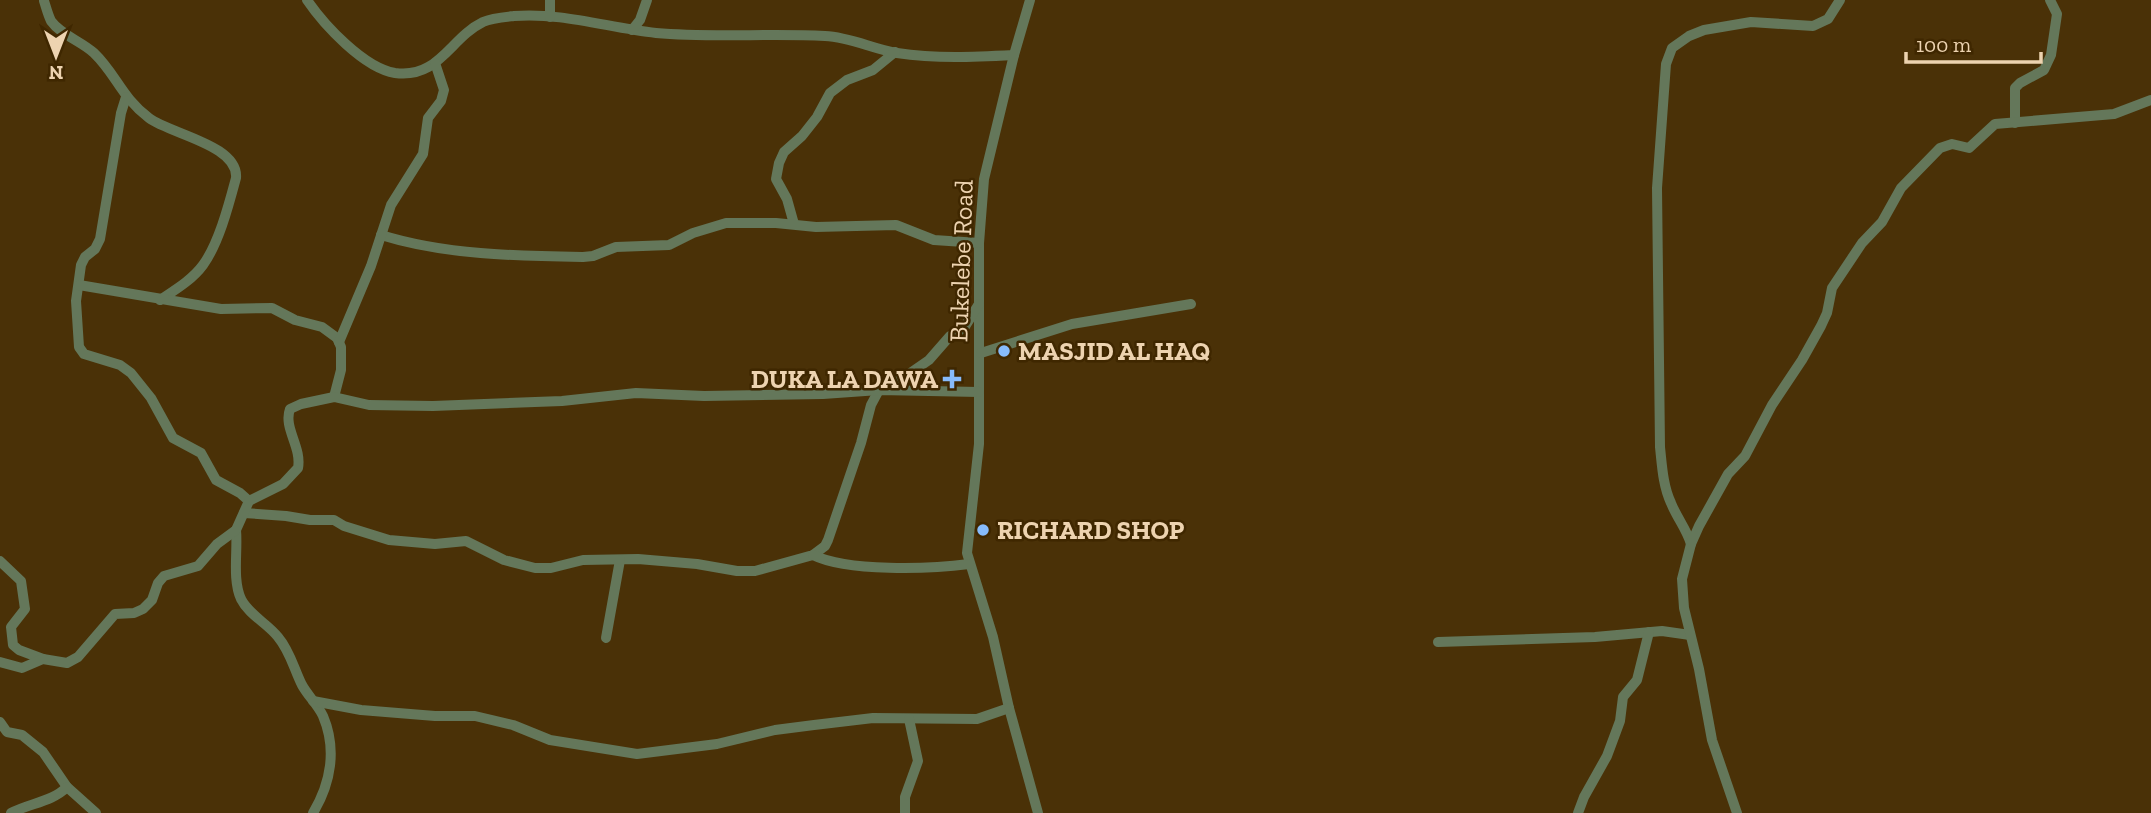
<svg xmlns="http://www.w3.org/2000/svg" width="2151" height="813" font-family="'Zilla Slab',serif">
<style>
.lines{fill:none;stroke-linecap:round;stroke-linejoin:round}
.street{stroke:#64775a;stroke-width:10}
.poi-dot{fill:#87bbfb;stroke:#3f2700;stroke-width:2.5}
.labels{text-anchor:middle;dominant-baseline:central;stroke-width:5;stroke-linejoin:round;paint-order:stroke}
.street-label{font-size:26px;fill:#edd3b0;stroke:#3f2700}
.poi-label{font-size:26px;font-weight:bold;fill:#edd3b0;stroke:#3f2700;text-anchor:start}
</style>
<rect width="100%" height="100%" fill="#4a3107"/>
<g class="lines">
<!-- street -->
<g class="street">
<path d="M307,0C324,25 364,68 395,73C439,79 450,38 483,22C492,18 505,17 514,16C561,12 609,28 656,33C712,38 769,33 825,36C850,37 873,49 897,53C936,59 975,57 1014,55"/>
<path d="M550,0V17"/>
<path d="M1030,0L1014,55L984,179L979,243V444L967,553L993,637L1009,708L1038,813"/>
<path d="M44,1C46,7 48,15 51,21C61,35 81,41 94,53C116,74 122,98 149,118C170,134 239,145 236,178C229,204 219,243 203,265C192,280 175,290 160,300"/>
<path d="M632,30L640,20L647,0"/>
<path d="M126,97L121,113L100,239L95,249L85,257L81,265L76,301L79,347L84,354L120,365L131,373L151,398L173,438L201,453L216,480L240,493L249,501"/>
<path d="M2015,123V88L2020,83L2044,70L2051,55L2057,14L2050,0"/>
<path d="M794,224L787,199L776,179L779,163L784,152L802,136L817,117L830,93L847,80L873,70L895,52"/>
<path d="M381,235C445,255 516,256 583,257L593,256L616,247L669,245L693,233L726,223H776L816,227L896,225L934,240L979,243"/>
<path d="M79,285L221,309L272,308L295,320L322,327L337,338L341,347V370L334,397"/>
<path d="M339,342L371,266L391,205L423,154L428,118L441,101L444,90L435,63"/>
<path d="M981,353L1072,324L1191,304"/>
<path d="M244,513L286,516L310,520H334L344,526L389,540L435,544L466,541L504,560L535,568H551L583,560L638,559L697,564L737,571H755L813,555L825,546L828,540L861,443L871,405L879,390L903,378L929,360L950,336L964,328L979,304"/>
<path d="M236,530C238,551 232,579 241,599C249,615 267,623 278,637C290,651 294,669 302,685C308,696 318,705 323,716C337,749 331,783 313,813"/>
<path d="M1691,544C1686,528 1677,518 1671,503C1663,486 1662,466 1660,447L1657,188L1666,64L1672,48L1689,36L1704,30L1751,22L1813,26L1828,19L1840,0"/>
<path d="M813,555C847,572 930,569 969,564"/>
<path d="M0,561L21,581L25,609L11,627L13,645L19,650L43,659"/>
<path d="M606,638L620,560"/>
<path d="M1438,642L1595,637L1662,631L1690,635"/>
<path d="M0,662L22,668L43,659L67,663L78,657L115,614L134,613L143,609L152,600L158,583L164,576L198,566L217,544L236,530L249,501L283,484L298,468C302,447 283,428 290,409L301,404L334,397L369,405L433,406L562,401L636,393L704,396L823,394L879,390L979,392"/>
<path d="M313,701L361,710L435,716H475L513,725L550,740L637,754L717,744L775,730L814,725L873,718L977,719L1009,708"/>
<path d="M0,722L7,732L22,735L43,752L67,787L96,813"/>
<path d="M11,813C30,803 52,802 67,787"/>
<path d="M905,813V797L918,761L909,719"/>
<path d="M1578,813L1584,797L1607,756L1620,721L1623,697L1637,680L1649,632"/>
<path d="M1737,813L1712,740L1699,669L1684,608L1682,579L1691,544L1699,526L1728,474L1745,456L1772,405L1802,360L1821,326L1827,313L1832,288L1862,243L1882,222L1901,188L1940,148L1952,144L1969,148L1995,124L2114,114L2151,100"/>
</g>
</g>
<!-- markers -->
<g class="poi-dot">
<circle cx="1004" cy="351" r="7"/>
<path d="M948.5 368.5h7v7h7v7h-7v7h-7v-7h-7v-7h7z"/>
<circle cx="983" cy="530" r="7"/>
</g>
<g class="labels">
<!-- street labels -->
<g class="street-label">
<text transform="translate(961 261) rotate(-88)">Bukelebe Road</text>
</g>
<!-- poi labels -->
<g class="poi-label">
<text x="1018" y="351">MASJID AL HAQ</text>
<text x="938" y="379" text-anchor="end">DUKA LA DAWA</text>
<text x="997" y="530">RICHARD SHOP</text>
</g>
</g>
<!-- north arrow -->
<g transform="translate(56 56) rotate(180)" stroke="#3f2700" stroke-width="5" paint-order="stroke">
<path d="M0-5L12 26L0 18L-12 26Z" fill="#edd3b0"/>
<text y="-10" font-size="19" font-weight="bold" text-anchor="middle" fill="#edd3b0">N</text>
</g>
<!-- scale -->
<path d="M1906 52v10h135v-10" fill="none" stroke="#edd3b0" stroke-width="3.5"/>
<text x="1916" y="52" font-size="21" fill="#edd3b0" stroke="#3f2700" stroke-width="5" paint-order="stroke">100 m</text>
</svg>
